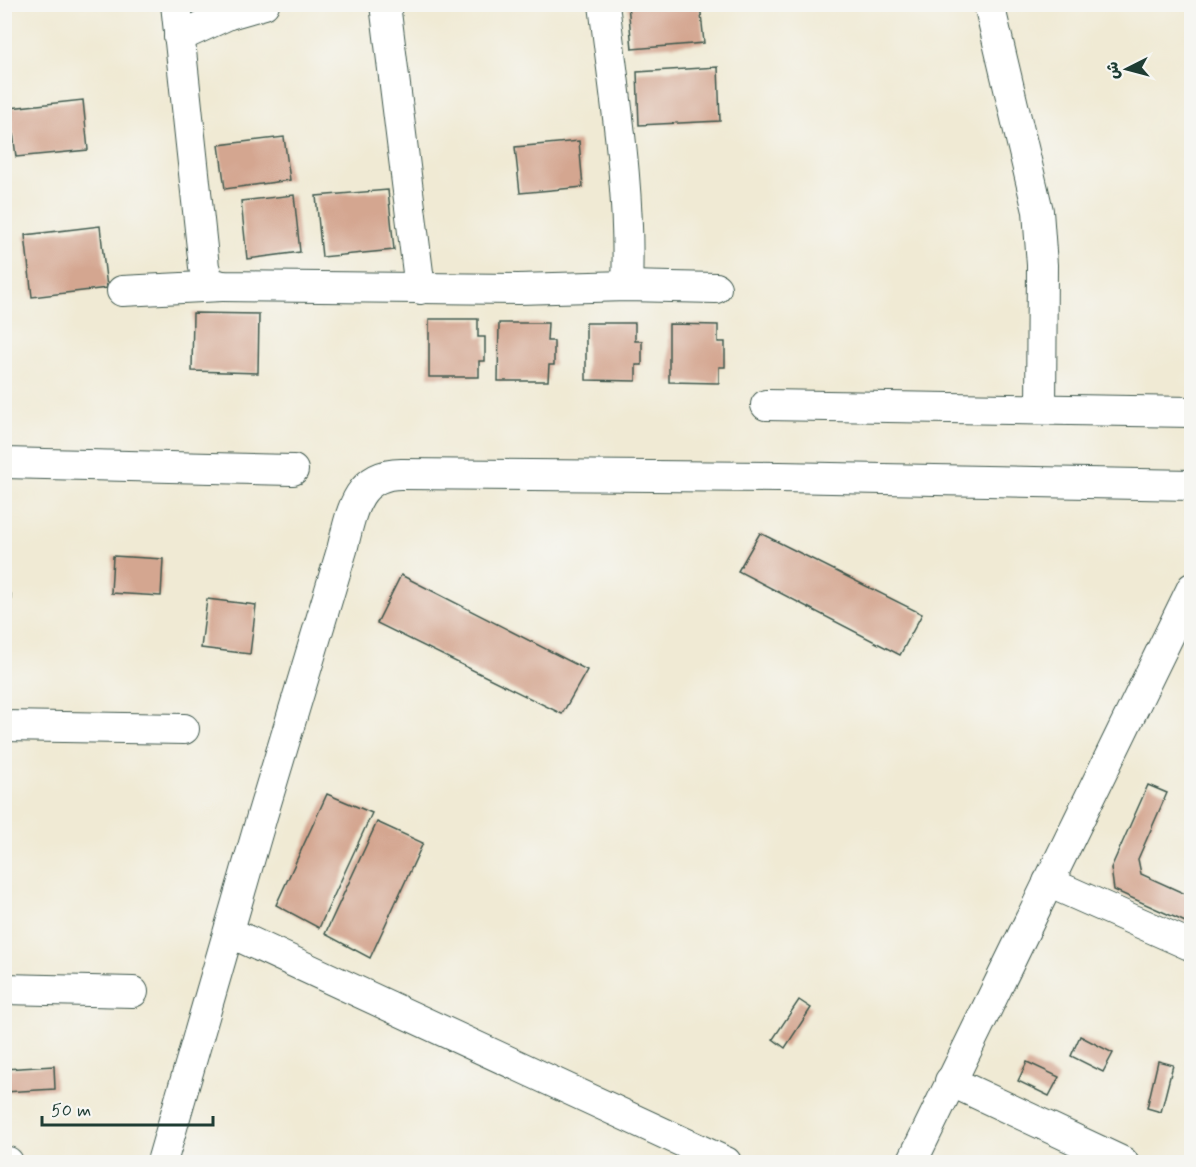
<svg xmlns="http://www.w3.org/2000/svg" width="1196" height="1167" font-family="Mynerve,'Playpen Sans Arabic',sans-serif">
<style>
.building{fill:#d4a690}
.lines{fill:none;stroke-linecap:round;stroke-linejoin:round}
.minor-casing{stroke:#3e574c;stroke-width:32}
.minor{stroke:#fff;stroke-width:30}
</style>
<rect width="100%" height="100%" fill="#f6f6f2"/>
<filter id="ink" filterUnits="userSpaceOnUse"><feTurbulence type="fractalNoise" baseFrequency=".0167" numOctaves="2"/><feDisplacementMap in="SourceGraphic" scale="12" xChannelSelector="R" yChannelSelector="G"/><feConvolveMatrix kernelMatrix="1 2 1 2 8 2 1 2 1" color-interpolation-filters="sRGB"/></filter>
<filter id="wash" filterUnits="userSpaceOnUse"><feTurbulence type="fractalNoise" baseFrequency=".008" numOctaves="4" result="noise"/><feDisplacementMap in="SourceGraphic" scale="24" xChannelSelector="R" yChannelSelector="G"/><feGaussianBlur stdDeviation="1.35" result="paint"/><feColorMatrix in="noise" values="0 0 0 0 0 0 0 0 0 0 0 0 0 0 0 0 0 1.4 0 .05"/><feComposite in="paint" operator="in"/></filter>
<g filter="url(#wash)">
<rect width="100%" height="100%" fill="#f0ead4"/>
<g id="blocks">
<!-- building -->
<g class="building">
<path d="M628,4H700L704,43L632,49Z"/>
<path d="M718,67L720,121L639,125L637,72Z"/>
<path d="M83,100L88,150L16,157L10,108Z"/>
<path d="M284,137L290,180L225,189L219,145Z"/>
<path d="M579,141L583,187L520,193L515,147Z"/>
<path d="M388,190L394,250L322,257L316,196Z"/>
<path d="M294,195L300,252L247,259L241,201Z"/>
<path d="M100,226L107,288L32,297L25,235Z"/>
<path d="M193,313L259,314L258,373L192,371Z"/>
<path d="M429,319H478V337H485V361H479V377H429Z"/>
<path d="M499,323H548L547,341H554V365H549L548,381H498Z"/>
<path d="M586,323H635V341H642V365H636V381L586,380Z"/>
<path d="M669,324L718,325V342H725V367H719V383L669,382Z"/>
<path d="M760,533L922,614L900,655L738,571Z"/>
<path d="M113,556L163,559L161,596L111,593Z"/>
<path d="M401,575L587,670L562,714L377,623Z"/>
<path d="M4,594H11L9,631H4Z"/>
<path d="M207,599L256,605L250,654L201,648Z"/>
<path d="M1148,785L1167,793L1138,859L1141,874L1192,897V925L1114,890L1111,868Z"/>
<path d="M327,794L372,813L319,928L276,905Z"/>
<path d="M377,822L423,843L370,958L325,934Z"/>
<path d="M799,1000L811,1008L785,1048L773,1039Z"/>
<path d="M1080,1036L1113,1053L1103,1072L1071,1056Z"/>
<path d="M1158,1061L1173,1065L1161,1112L1147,1108Z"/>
<path d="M1027,1062L1059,1077L1049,1096L1018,1081Z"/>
<path d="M54,1066L55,1089L4,1092V1069Z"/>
</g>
</g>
</g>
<g filter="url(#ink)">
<use href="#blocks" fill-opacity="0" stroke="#3e574c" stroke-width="1.5"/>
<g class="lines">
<defs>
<g id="minor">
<path d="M176,4L204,267L209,282L222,286L518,289L627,286L716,288"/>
<path d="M385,4L420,289"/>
<path d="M604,4C615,98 631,192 627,286"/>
<path d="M989,4L1038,211L1042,265L1041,408"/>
<path d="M179,37L229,14L264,4"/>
<path d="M122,291L222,286"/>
<path d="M766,405L1192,412"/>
<path d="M4,463L293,470"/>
<path d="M4,726L184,729"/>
<path d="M1048,882L1192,946"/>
<path d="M229,932L726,1162"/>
<path d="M4,989L133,992"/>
<path d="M950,1081L1123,1162"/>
<path d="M4,1162H8"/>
<path d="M162,1162L262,816L342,550C351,514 356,474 401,474L780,477L1192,485"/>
<path d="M912,1162L1192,588"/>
</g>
</defs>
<!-- minor casing -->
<use href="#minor" class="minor-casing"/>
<!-- minor -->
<use href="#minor" class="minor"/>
</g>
</g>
<!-- margin -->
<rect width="1196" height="1167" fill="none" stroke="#f6f6f2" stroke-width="24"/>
<!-- north arrow -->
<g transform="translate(1127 69) rotate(264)" stroke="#f6f6f2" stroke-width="4.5" paint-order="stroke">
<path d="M0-4.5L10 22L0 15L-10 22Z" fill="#1f3d34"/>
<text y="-9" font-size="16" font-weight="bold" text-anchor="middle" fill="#1f3d34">ش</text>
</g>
<!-- scale -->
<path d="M42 1116v9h171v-9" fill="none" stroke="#1f3d34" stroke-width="3"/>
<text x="51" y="1116" font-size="18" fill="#1f3d34" stroke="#f6f6f2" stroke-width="4.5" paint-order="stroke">50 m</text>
</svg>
